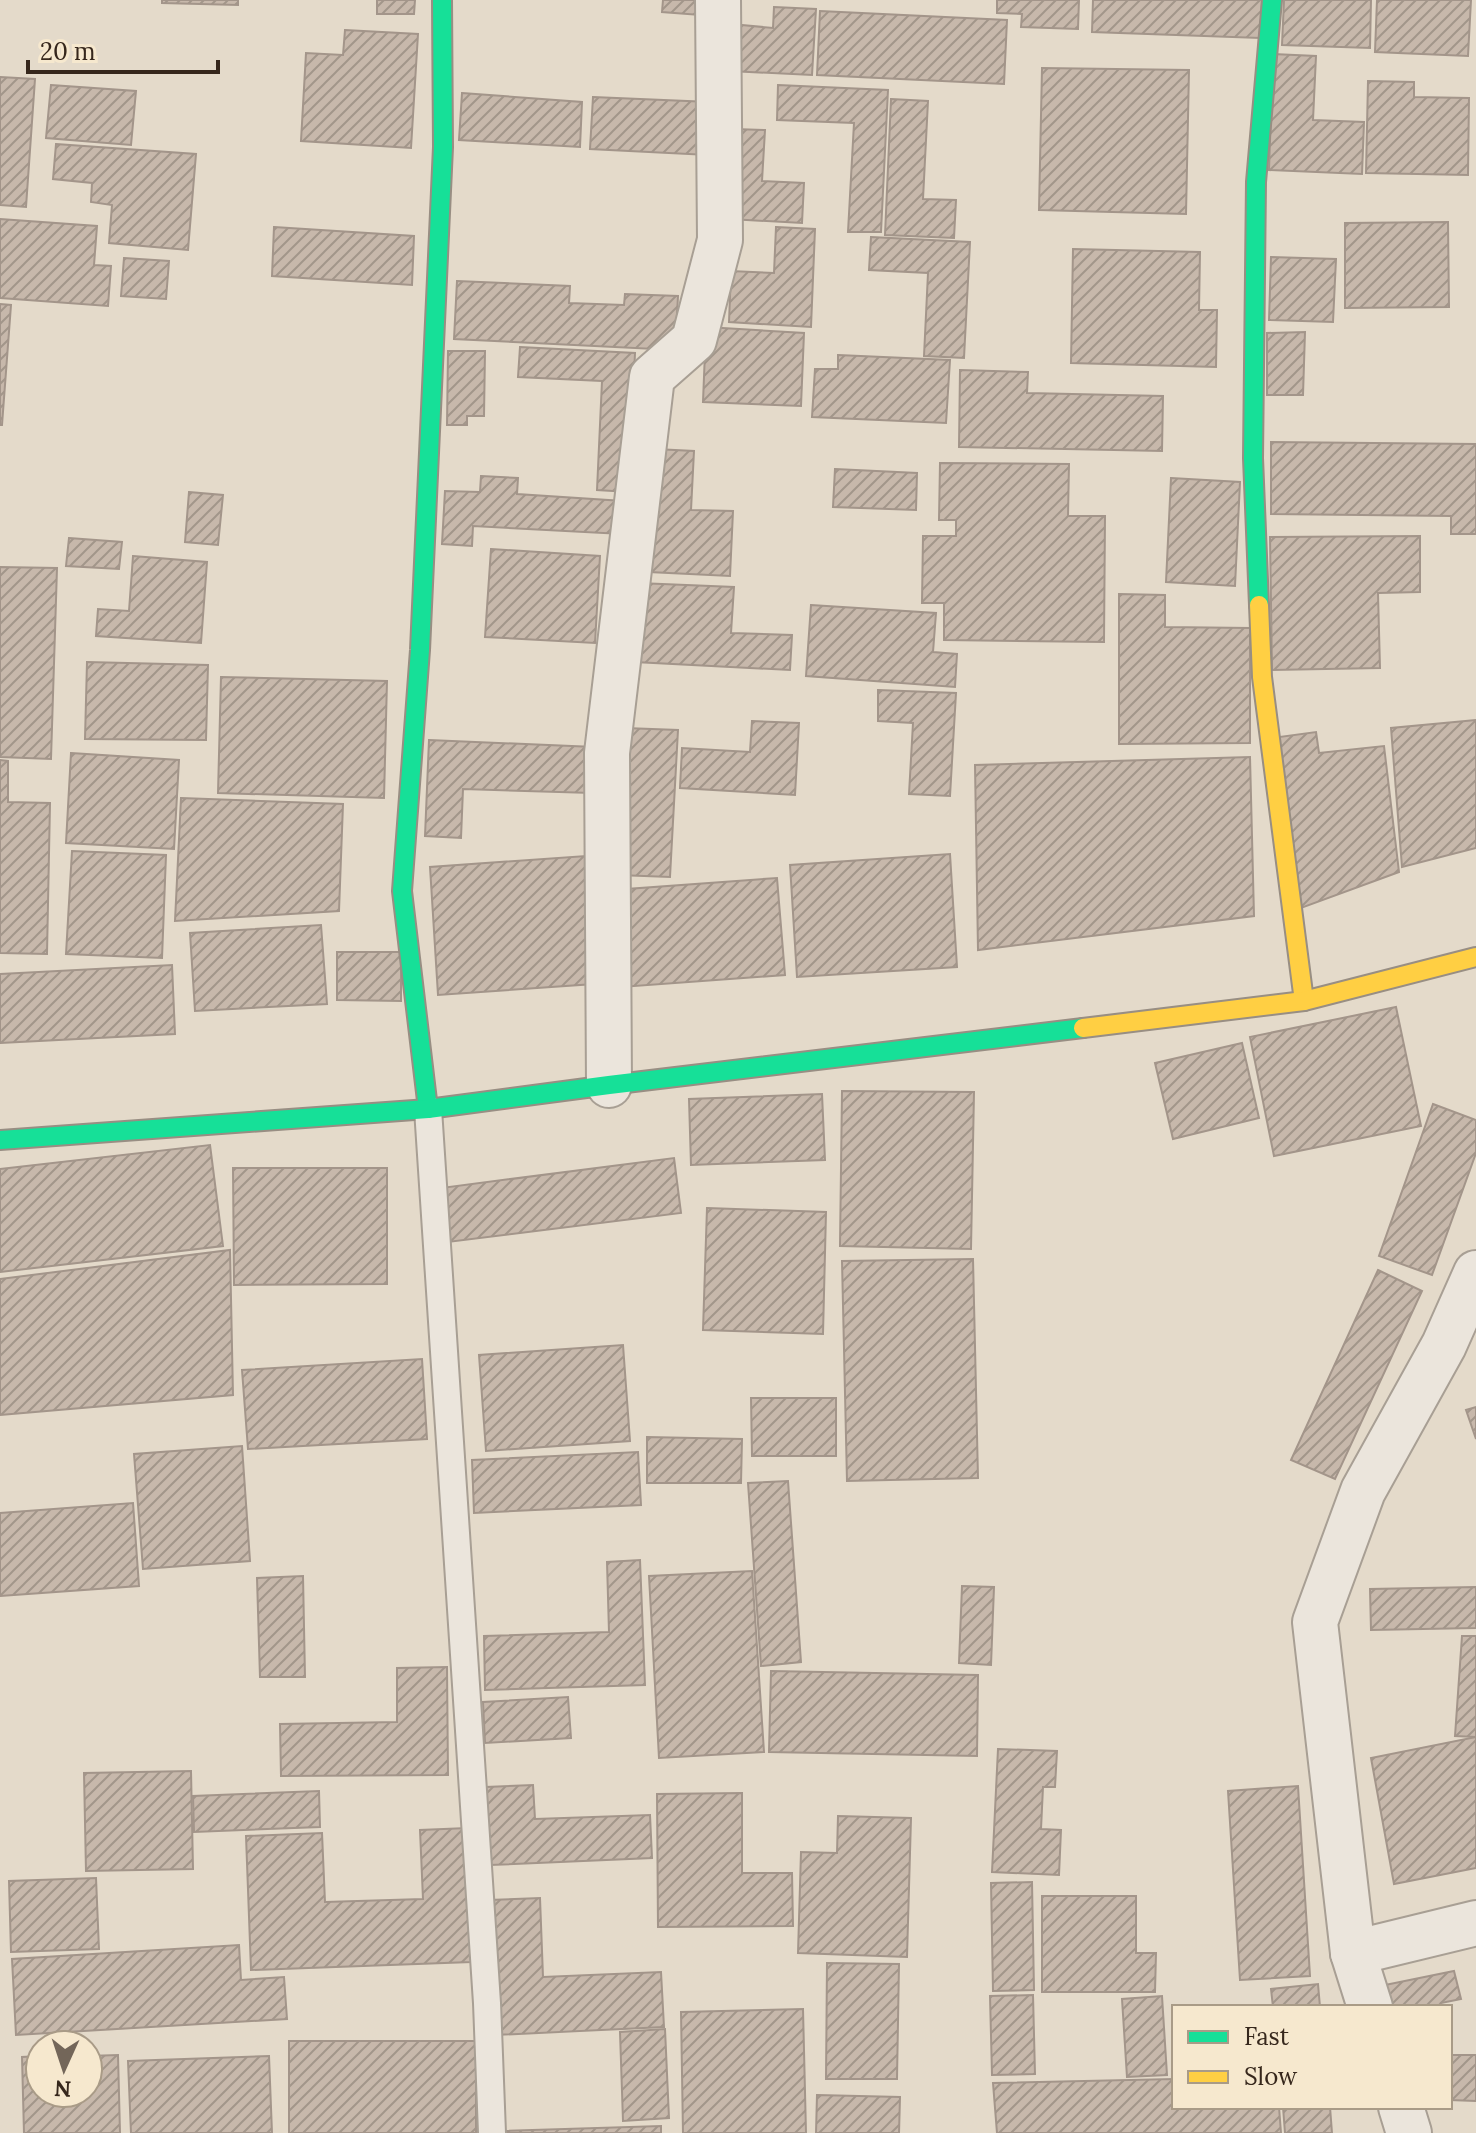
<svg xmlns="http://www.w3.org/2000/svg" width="1476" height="2133" font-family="Lora,serif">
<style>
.building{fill:url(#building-hatch);stroke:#a3958a;stroke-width:2}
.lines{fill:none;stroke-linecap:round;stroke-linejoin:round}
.lane-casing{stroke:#a89f94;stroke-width:30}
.street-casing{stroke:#a89f94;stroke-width:48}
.fast-casing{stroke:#988e83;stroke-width:22}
.slow-casing{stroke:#988e83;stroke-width:22}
.lane{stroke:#ebe5dc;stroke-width:26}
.street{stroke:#ebe5dc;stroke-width:44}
.fast{stroke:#16e098;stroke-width:18}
.slow{stroke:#ffcf43;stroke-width:18}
</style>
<defs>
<pattern id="building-hatch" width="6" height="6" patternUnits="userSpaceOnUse" patternTransform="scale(2)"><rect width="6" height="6" fill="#c7b8ab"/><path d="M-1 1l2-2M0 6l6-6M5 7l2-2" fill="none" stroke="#a2968a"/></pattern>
</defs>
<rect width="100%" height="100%" fill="#e4daca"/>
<!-- building -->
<g class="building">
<path d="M162,0H238V5L162,3Z"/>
<path d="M377,0H415L414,14H377Z"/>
<path d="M663,0H701L700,15L662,12Z"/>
<path d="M997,0H1079L1078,29L1021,27L1022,14L997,13Z"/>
<path d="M1093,0H1262L1260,38L1092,32Z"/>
<path d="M1284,0H1371L1370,48L1282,45Z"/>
<path d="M1377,0H1471L1468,56L1375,52Z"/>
<path d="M774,7L816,9L812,75L730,71L732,24L773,28Z"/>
<path d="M820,11L1007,20L1004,84L817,75Z"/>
<path d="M345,30L418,34L411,148L301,141L306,53L343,55Z"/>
<path d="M1273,54L1316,56L1313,120L1364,122L1362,174L1269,170Z"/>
<path d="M1042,68L1189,70L1186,214L1039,210Z"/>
<path d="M0,77L35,79L26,207L0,205Z"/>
<path d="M1368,81L1414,82V97L1469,98L1468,175L1366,173Z"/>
<path d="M51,85L136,91L131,145L46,138Z"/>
<path d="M778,85L888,90L881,232H848L854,123L777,120Z"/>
<path d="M462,93L582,102L580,147L459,140Z"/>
<path d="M593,97L710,102L708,155L590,149Z"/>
<path d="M891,99L928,101L923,199L956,200L954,238L885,235Z"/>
<path d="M734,129L765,130L762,181L804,183L802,223L730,219Z"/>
<path d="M56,144L196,154L188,250L109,243L112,205L91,202L92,183L53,179Z"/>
<path d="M0,219L97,226L94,265L111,266L108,306L0,298Z"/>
<path d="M1448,222L1449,307L1345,308V223Z"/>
<path d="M274,227L414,236L412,285L272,276Z"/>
<path d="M776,227L815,229L811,327L729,322L731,271L774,273Z"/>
<path d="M871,237L970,242L964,358L924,356L928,273L869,270Z"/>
<path d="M1073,249L1200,252L1199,310H1217L1216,367L1071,363Z"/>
<path d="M1271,257L1336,259L1333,322L1269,320Z"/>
<path d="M124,258L169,261L166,299L121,296Z"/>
<path d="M457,281L570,286L569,303L624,305L625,294L678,296L675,350L454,339Z"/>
<path d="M0,304L11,305L2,425H0Z"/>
<path d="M706,327L804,333L801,406L703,402Z"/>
<path d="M1305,332L1303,395H1267V333Z"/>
<path d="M520,347L635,353L629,492L597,490L602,381L518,377Z"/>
<path d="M448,351H485L484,416H467V425H447Z"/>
<path d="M838,355L950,360L946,423L812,417L815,369H838Z"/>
<path d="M960,370L1028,372L1027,393L1163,396L1162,451L959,447Z"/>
<path d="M1271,442L1476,444V534H1451V516L1271,514Z"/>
<path d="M655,449L694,451L691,510L733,511L730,576L649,572Z"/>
<path d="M940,463L1069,464L1068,516H1105L1104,642L944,640V603H922L923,536H956V520H939Z"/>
<path d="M835,469L917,473L916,510L833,507Z"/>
<path d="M481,476L518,478L517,494L623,501L622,534L473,526L472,546L442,544L445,491L480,492Z"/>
<path d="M1171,478L1240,482L1235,586L1166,582Z"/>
<path d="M189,492L223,495L218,545L185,542Z"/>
<path d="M1420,536V592L1378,593L1380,668L1272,670L1270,537Z"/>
<path d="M69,538L122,542L119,569L66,566Z"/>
<path d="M491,549L600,556L595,643L485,637Z"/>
<path d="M133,556L207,562L201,643L96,636L98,609L129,611Z"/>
<path d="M0,567L57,568L51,759L0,757Z"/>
<path d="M638,583L734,587L731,633L792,635L790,670L635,662Z"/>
<path d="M1119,594L1165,595V627L1250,628V743L1119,744Z"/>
<path d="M811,605L936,613L933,652L957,654L955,687L806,676Z"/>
<path d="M87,662L208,665L206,740L85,739Z"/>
<path d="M221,677L387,681L384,798L218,793Z"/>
<path d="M878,690L956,693L950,796L909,794L913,723L878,721Z"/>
<path d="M1476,720V848L1402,867L1391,728Z"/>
<path d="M752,721L799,723L795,795L680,788L682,748L750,752Z"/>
<path d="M625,728L678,730L670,877L618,875Z"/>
<path d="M1316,732L1319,753L1384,746L1399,872L1301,908L1279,737Z"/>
<path d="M429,740L594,747L592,793L463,789L461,838L425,836Z"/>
<path d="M71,753L179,760L174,849L66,843Z"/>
<path d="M1250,757L1254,916L978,950L975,765Z"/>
<path d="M0,760L8,761V802L50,803L47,954L0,953Z"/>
<path d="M181,798L343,804L339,911L175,921Z"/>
<path d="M72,851L166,855L162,958L66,954Z"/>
<path d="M950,854L957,967L797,977L790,865Z"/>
<path d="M586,856L594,984L438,995L430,867Z"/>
<path d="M777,878L785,975L621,987L613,890Z"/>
<path d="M321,925L327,1004L195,1011L190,933Z"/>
<path d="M337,952H401V1001L337,1000Z"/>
<path d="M172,965L175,1034L0,1043V974Z"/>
<path d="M1396,1007L1421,1126L1274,1156L1250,1037Z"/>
<path d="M1242,1043L1259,1118L1173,1139L1155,1063Z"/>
<path d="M842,1091L974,1092L971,1249L840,1246Z"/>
<path d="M822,1094L825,1160L691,1165L689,1099Z"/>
<path d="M1433,1104L1476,1120V1153L1432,1275L1379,1256Z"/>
<path d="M210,1145L223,1246L0,1272V1169Z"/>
<path d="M674,1158L681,1213L448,1242L441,1188Z"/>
<path d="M233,1168H387V1284L234,1285Z"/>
<path d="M707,1208L826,1212L823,1334L703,1330Z"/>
<path d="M230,1250L233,1395L0,1415V1279Z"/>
<path d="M973,1259L978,1478L847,1481L842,1261Z"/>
<path d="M1378,1270L1422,1291L1335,1479L1291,1460Z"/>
<path d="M623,1345L630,1441L486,1451L479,1355Z"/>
<path d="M422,1359L427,1439L248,1449L242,1370Z"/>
<path d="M751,1398H836V1456H752Z"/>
<path d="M1476,1407V1439L1466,1410Z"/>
<path d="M647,1437L742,1439L741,1483H647Z"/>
<path d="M242,1446L250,1561L143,1569L134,1454Z"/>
<path d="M638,1452L641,1505L474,1513L472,1460Z"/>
<path d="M788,1481L801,1662L761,1666L748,1483Z"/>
<path d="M133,1503L139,1586L0,1596V1513Z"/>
<path d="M640,1560L645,1685L485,1690L484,1636L609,1632L607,1562Z"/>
<path d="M752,1571L764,1752L659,1758L649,1576Z"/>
<path d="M303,1576L305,1677H260L257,1578Z"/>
<path d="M962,1586L994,1587L991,1665L959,1663Z"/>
<path d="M1476,1587V1628L1371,1630L1370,1589Z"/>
<path d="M1462,1636H1476V1737L1455,1736Z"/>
<path d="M447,1667L448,1775L281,1776L280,1724L397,1722V1668Z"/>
<path d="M771,1671L978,1675L977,1756L769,1752Z"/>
<path d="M568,1697L571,1738L485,1743L483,1702Z"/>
<path d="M1476,1737V1868L1394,1884L1371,1758Z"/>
<path d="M998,1749L1057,1751L1055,1787H1043L1041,1829L1061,1830L1059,1875L992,1872Z"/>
<path d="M191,1771L193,1869L86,1871L84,1773Z"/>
<path d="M533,1785L535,1819L650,1815L652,1858L490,1865L486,1787Z"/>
<path d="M1298,1786L1310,1976L1240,1980L1228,1791Z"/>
<path d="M319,1791L320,1827L194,1832L193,1796Z"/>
<path d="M742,1793V1873H792L793,1926L658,1927L657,1794Z"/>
<path d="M838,1816L911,1818L907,1957L798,1953L801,1852L837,1853Z"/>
<path d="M467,1828L471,1962L251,1970L246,1836L322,1833L325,1902L423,1899L420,1830Z"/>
<path d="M96,1878L99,1949L11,1952L9,1881Z"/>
<path d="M1032,1882L1034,1990L993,1991L991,1883Z"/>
<path d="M1042,1896H1136V1953H1156L1155,1992H1042Z"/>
<path d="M540,1898L543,1977L661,1972L664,2027L495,2035L489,1900Z"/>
<path d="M239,1945L241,1980L284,1977L287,2019L16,2035L12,1959Z"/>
<path d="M827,1963L899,1964L897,2079H826Z"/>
<path d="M1454,1971L1461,1999L1441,2003L1442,2007H1384L1380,1986Z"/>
<path d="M1318,1984L1320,2007H1273L1271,1989Z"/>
<path d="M1033,1995L1035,2074L992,2075L990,1996Z"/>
<path d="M1162,1996L1167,2075L1127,2077L1122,1999Z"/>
<path d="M803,2009L806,2133H683L681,2012Z"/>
<path d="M665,2029L669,2118L623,2121L620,2032Z"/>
<rect x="289" y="2041" width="187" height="92"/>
<path d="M118,2055L120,2133H24L22,2057L40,2056V2093H88V2056Z"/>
<path d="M1450,2055H1476V2101L1450,2100Z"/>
<path d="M269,2056L272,2133H131L128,2061Z"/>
<path d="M1174,2079V2107H1279L1281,2133H997L993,2083Z"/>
<path d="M817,2095L900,2097L899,2133H816Z"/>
<path d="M1283,2107H1330L1332,2133H1285Z"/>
<path d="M661,2126V2133H499V2131Z"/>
</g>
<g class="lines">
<defs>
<path id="lane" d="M428,1109L487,2003L492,2133"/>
<g id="street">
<path d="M609,1085L607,753L652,377L694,340L720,240L718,0"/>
<path d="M1353,1953L1476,1923"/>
<path d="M1370,2007L1353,1953L1315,1622L1363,1491L1444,1345L1476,1273"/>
<path d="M1401,2107L1409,2133"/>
</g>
<g id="fast">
<path d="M1259,605L1253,458L1256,182L1272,0"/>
<path d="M428,1109L402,891L420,650L443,147L442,0"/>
<path d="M0,1140L428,1109L609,1085L1083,1028"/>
</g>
<g id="slow">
<path d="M1259,605L1262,677L1304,1001"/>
<path d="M1083,1028L1304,1001L1476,957"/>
</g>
</defs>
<!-- lane casing -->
<use href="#lane" class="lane-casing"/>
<!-- street casing -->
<use href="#street" class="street-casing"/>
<!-- fast casing -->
<use href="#fast" class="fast-casing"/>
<!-- slow casing -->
<use href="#slow" class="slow-casing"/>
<!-- lane -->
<use href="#lane" class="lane"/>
<!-- street -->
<use href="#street" class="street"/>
<!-- fast -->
<use href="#fast" class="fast"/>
<!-- slow -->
<use href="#slow" class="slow"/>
</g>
<!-- legend -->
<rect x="1172" y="2005" width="280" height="104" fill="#f6e8ce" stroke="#a99b87" stroke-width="2"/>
<rect x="1188" y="2031" width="40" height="12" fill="#16e098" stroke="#a99b87" stroke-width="2"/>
<text x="1244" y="2045" font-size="24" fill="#36271c">Fast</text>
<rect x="1188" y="2071" width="40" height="12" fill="#ffcf43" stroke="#a99b87" stroke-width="2"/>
<text x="1244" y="2085" font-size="24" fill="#36271c">Slow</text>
<!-- north arrow -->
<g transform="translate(64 2069) rotate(183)"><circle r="38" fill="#f6e8ce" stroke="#a99b87" stroke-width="2"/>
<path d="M0-6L14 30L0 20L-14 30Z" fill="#736659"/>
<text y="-12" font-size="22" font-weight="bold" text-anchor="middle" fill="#36271c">N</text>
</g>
<!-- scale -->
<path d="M28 60v12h190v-12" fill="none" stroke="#36271c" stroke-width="4"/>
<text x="40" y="60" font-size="24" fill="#36271c" stroke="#f6e8ce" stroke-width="6" paint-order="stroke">20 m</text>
</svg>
